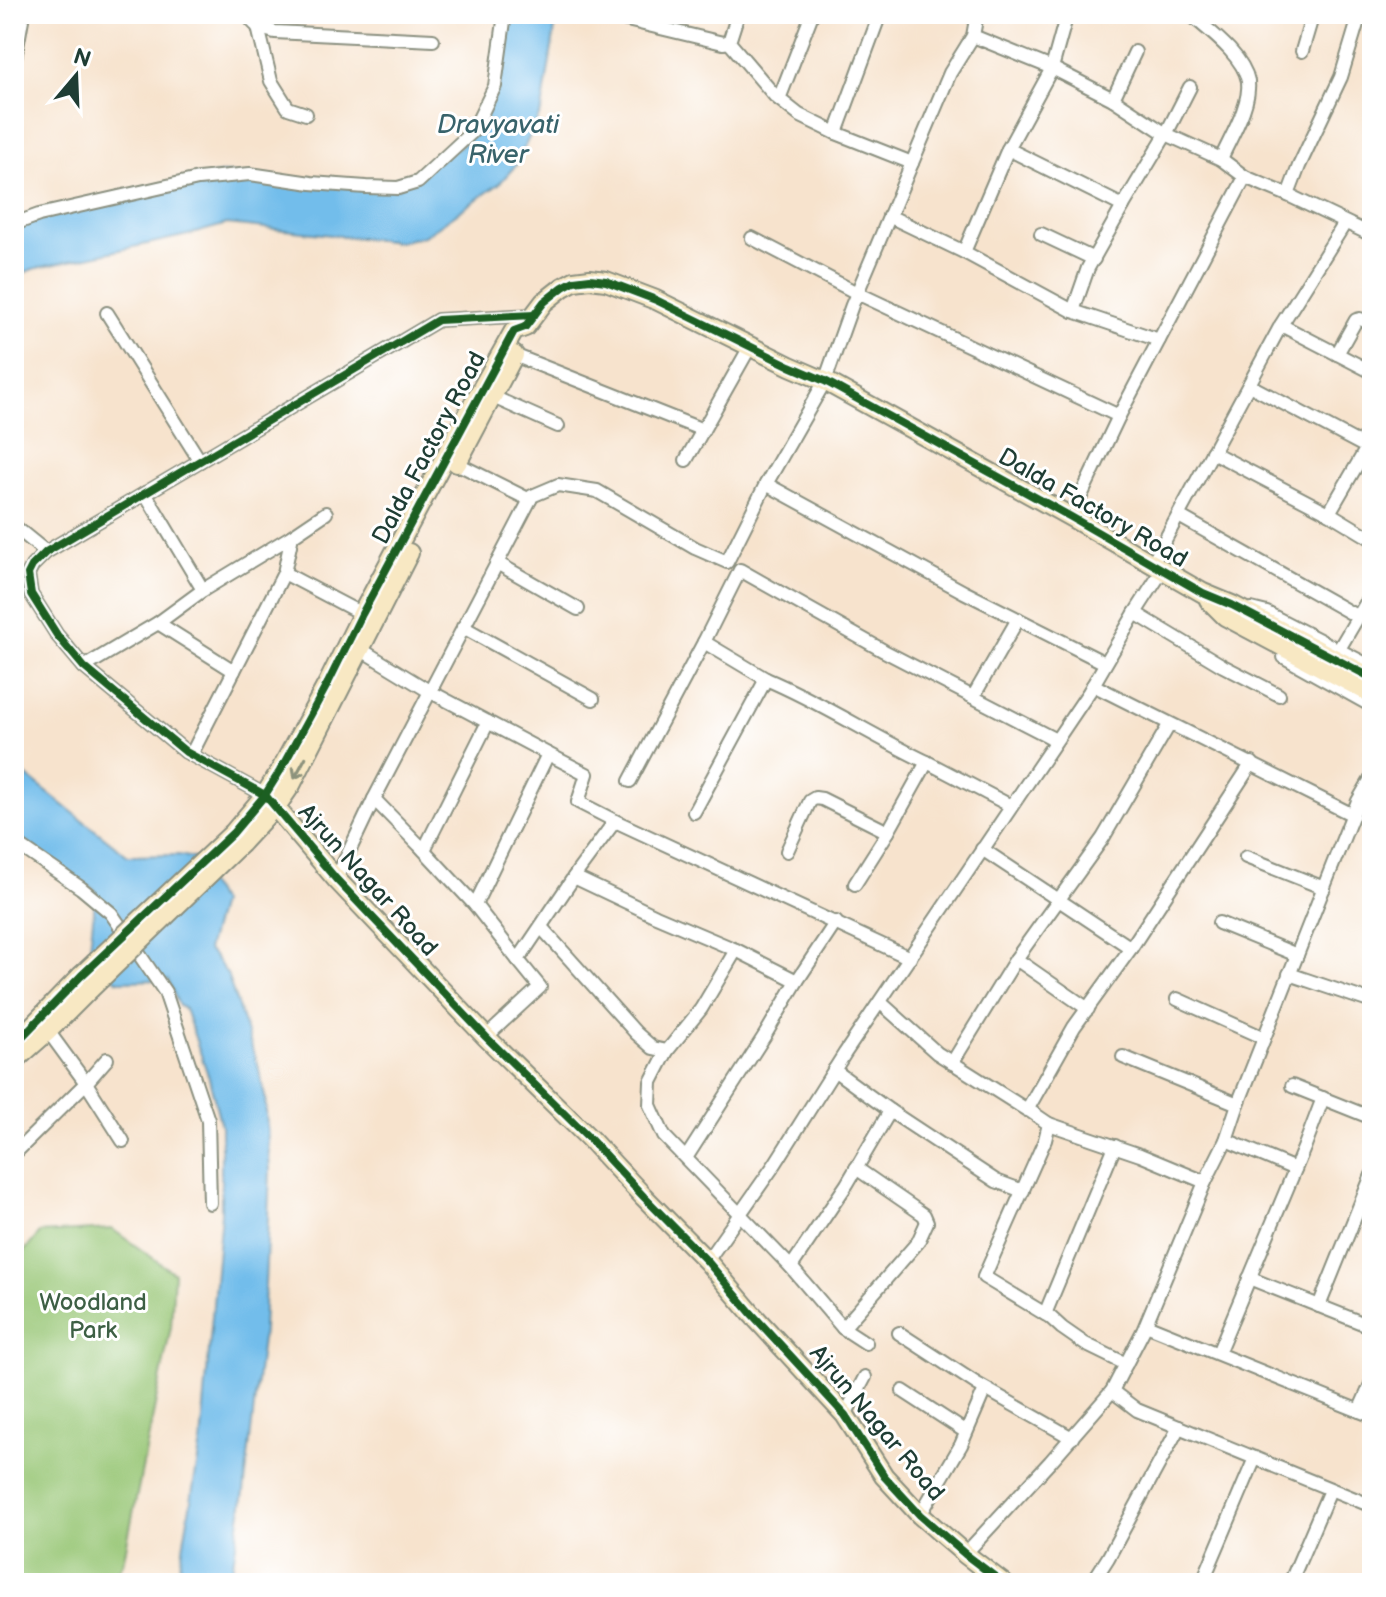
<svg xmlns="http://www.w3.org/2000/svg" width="1386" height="1597" font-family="'Balsamiq Sans',sans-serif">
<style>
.green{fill:#97c675;stroke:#5b8254;stroke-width:2}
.water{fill:#72bdeb;stroke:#487d90;stroke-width:2}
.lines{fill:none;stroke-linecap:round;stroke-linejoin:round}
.street-casing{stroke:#8b9080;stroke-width:16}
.secondary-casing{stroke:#8b9080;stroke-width:22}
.street{stroke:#fff;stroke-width:12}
.secondary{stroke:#f8e8c3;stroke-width:18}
.secondary-bridge-casing{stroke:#8b9080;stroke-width:22;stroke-linecap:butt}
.secondary-bridge{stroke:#f8e8c3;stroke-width:18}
.cycleway-casing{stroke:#fff;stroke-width:13}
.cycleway{stroke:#1b5e20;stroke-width:8}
.oneway{stroke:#8c927c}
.labels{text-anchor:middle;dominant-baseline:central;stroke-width:6;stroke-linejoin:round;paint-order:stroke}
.street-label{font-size:24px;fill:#1f3d34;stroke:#fff}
.park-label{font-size:24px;fill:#3d5f44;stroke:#fff}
.water-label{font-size:26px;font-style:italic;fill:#38636b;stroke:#fff}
</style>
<rect width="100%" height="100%" fill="#fff"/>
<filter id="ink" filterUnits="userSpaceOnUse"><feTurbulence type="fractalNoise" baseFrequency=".0125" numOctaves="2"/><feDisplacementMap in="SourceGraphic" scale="16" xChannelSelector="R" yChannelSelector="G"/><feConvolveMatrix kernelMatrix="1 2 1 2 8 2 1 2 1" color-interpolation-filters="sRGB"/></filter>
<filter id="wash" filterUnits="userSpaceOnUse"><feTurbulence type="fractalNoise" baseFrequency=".006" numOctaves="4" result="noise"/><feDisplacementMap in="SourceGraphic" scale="32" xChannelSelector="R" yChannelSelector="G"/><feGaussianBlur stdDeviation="1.8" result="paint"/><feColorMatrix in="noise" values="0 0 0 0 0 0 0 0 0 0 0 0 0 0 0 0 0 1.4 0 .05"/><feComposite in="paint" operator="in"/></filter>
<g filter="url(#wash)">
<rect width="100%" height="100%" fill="#f7e3cd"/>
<!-- green -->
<path class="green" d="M112,1229L174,1273L171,1327L123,1563L110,1583H14V1263L40,1233Z"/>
<!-- water -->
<g class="water">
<path d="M504,14H556L554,35L542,110L516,165L499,184L424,236L398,242L227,224L188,235L33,269L14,277V221L222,173L396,189L467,141L496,83Z"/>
<path d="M14,766L128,856L179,855L194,858L192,866L214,891L220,903L207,950L214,956L227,974L259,1069L265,1097L270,1171L263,1330L244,1492L230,1583H177L201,1442L221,1213V1126L209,1078L185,1009L179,1006L168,980L118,981L89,956L96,891L14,834Z"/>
</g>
</g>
<g filter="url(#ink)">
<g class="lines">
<defs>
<g id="street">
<path d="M248,14C253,27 263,29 275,32L433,40"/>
<path d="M602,14L723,43L729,42"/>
<path d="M738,14L729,42L775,96L799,115L836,133"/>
<path d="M880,14L836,133L912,163"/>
<path d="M1190,14C1208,30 1243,55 1248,81C1251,105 1230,138 1221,159"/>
<path d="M258,27L271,81L288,108L306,114"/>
<path d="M973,36L1052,68L1113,99L1166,134L1221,159L1245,177L1288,195L1372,235"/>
<path d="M1302,51L1313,14"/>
<path d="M14,64L23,14"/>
<path d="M779,99L812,14"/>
<path d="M1113,99L1135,52"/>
<path d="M1008,149L1123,206"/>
<path d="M1288,195L1299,166L1341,77L1360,14"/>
<path d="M889,216L964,252L1008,149L1052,68L1067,14"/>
<path d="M14,224L39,215L198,179L250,174L311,183L366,187L398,188L418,182L473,131L495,86L505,14"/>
<path d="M1365,231L1372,214"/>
<path d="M1041,234L1094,259"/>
<path d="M752,238L857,293L1119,416"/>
<path d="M964,252L1073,311L1088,268L1123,206L1166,134L1190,87"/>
<path d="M1073,311L1159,340"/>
<path d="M107,313L200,461"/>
<path d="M1281,325L1372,372"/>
<path d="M1337,354L1356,320L1360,319L1372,323"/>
<path d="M514,355L703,430"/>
<path d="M1249,385L1366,447"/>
<path d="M493,397L558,426"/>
<path d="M1212,452L1329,513L1372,539"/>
<path d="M686,460L751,345"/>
<path d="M456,463L530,500"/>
<path d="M766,484L964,592L1105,663"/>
<path d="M145,493L203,590"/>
<path d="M1329,513L1372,439"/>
<path d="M1179,516L1358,617"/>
<path d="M1071,517L1119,416L1245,177"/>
<path d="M14,526L46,552"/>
<path d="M292,536L326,513"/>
<path d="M497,563L578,609"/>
<path d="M1152,564L1281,325L1345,223"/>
<path d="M284,573L362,614"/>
<path d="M1251,609L1267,613L1372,667"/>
<path d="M1135,613L1223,666L1279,695"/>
<path d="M158,623L234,671"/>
<path d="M463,627L593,699"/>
<path d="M360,649L429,691L548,754L475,905L419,845L374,799L532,496L558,485L597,491L695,548L727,562L766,484L825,381L852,305L950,73L973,36L977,14"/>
<path d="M1339,649L1372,593"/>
<path d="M1284,657L1372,706"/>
<path d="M84,667L158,623L203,590L292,536L284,573L191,755"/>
<path d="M766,679L704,642L740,570L884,651L1056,740"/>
<path d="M1093,685L1353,815"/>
<path d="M973,697L1018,619"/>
<path d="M630,781L704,642"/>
<path d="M265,795L186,752L84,667L57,635L31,594L28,574L32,566L46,552L438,320L534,315"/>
<path d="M694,812L766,679C821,702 872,736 927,762"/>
<path d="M615,821L910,958"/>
<path d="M14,842L81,888L111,913L165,992L208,1120L210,1203"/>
<path d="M982,849L1131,948L1252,763"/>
<path d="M424,850L488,722"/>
<path d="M787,851L810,801L815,798L822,799L888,832L927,762L1011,806"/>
<path d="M1246,857L1324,888"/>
<path d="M336,879L374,799"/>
<path d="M855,884L888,832"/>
<path d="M475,905L518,960L578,871L615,821L578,802L587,774L548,754"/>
<path d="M1219,923L1297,955"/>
<path d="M541,927L636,1033L653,1048L667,1051L701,1009L736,950L656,916L574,877"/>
<path d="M736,950L797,981L836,922"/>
<path d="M1289,974L1372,1002"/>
<path d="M1177,999L1264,1038"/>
<path d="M880,1002L937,1053L1027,1110L1074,1027L1131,948"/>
<path d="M1088,1009L1016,959L1103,838L1169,725"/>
<path d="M48,1031L86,1083L123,1141"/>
<path d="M486,1037L540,987L518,960"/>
<path d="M667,1051L651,1082L650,1105L664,1136L791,1267L843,1328L866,1343"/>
<path d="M1123,1057L1238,1104"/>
<path d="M952,1063L1016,959"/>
<path d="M1292,1086L1372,1118"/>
<path d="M1027,1109L1049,1124L1045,1140L984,1277L1050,1317L1062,1328L1085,1344L1126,1364"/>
<path d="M890,1111L996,1181L1023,1191"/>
<path d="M1049,1124L1140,1155L1205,1182"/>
<path d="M1226,1140L1295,1169"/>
<path d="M14,1154L86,1083L107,1059"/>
<path d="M686,1158L765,1035L797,981"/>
<path d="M707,1261L775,1164L845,1053L1089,692L1135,613L1162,571"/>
<path d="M791,1267L847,1184L890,1111L834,1070"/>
<path d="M1249,1278L1372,1327"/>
<path d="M1319,1306L1372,1175"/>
<path d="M1045,1314L1115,1146"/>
<path d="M1146,1325L1372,1416"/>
<path d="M843,1328L918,1242L927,1222L924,1215L856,1168"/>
<path d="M899,1333L977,1384L1072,1438"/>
<path d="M1218,1353L1304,1148L1323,1098"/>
<path d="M903,1391L966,1432"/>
<path d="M1112,1391L1137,1410L1372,1506"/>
<path d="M1359,1411L1372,1382"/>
<path d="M845,1415L865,1377"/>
<path d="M920,1515L961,1445L985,1389"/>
<path d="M965,1554L1050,1462L1112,1391L1143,1331L1205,1182L1226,1140L1238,1104L1358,801L1372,777"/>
<path d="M1092,1583L1108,1558L1179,1427"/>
<path d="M1202,1583L1255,1458"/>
<path d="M1290,1583L1330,1490"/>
</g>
<g id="secondary">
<path d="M457,463L514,355"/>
<path d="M1209,600L1225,616L1372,694"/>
<path d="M265,795L336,879L486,1037L589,1138L644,1197L707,1261L751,1313L845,1415L884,1476L920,1515L965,1554L1003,1583"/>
<path d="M233,833L265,795L280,771L328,683L362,614L477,397L514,331L525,327L544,302L563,287L574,281L590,279L606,281L656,300L790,366L825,381L1071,517L1203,593L1232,605L1372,678"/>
<path d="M241,843L280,801L291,785L409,553"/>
<path d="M14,1045L81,976"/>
<path d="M14,1061L48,1031L90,989"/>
</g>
</defs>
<!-- street casing -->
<use href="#street" class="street-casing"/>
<!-- secondary casing -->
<use href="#secondary" class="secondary-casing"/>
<!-- street -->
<use href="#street" class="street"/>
<!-- secondary -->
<use href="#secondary" class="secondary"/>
<defs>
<g id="secondary-bridge">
<path d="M81,976L233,833"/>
<path d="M90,989L241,843"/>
</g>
</defs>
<!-- secondary-bridge casing -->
<use href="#secondary-bridge" class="secondary-bridge-casing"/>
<!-- secondary-bridge -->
<use href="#secondary-bridge" class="secondary-bridge"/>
<defs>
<g id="cycleway">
<path d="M534,315L438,320L46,552L32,566L28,574L31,594L57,635L84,667L186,752L265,795L336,879L486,1037L589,1138L644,1197L707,1261L751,1313L845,1415L884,1476L920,1515L965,1554L1003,1583"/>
<path d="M14,1045L81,976L233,833L265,795L280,771L328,683L362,614L514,331L525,327L544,302L563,287L574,281L590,279L606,281L656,300L790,366L825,381L1071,517L1203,593L1232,605L1372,678"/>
</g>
</defs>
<!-- cycleway casing -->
<use href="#cycleway" class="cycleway-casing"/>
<!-- cycleway -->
<use href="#cycleway" class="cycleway"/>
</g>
<!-- one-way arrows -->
<defs><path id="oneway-shaft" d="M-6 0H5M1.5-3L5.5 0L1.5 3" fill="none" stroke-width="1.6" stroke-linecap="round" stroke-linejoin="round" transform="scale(2)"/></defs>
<use class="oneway" href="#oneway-shaft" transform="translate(300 768) rotate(118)"/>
</g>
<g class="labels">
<!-- street labels -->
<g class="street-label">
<text transform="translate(429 448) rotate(-62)">Dalda Factory Road</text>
<text transform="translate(1093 508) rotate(30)">Dalda Factory Road</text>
<text transform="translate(368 880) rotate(48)">Ajrun Nagar Road</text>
<text transform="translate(877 1423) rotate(50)">Ajrun Nagar Road</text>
</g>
<!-- park labels -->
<g class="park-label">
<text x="93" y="1302">Woodland<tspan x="93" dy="28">Park</tspan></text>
</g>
<!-- water labels -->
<g class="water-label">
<text x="498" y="125">Dravyavati<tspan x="498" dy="30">River</tspan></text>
</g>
</g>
<!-- margin -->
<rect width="1386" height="1597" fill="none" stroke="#fff" stroke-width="48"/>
<!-- north arrow -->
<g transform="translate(76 76) rotate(19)" stroke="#ffffff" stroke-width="6" paint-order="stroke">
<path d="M0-6L14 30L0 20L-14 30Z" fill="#1f3d34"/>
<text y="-12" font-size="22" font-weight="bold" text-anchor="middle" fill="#1f3d34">N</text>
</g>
</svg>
